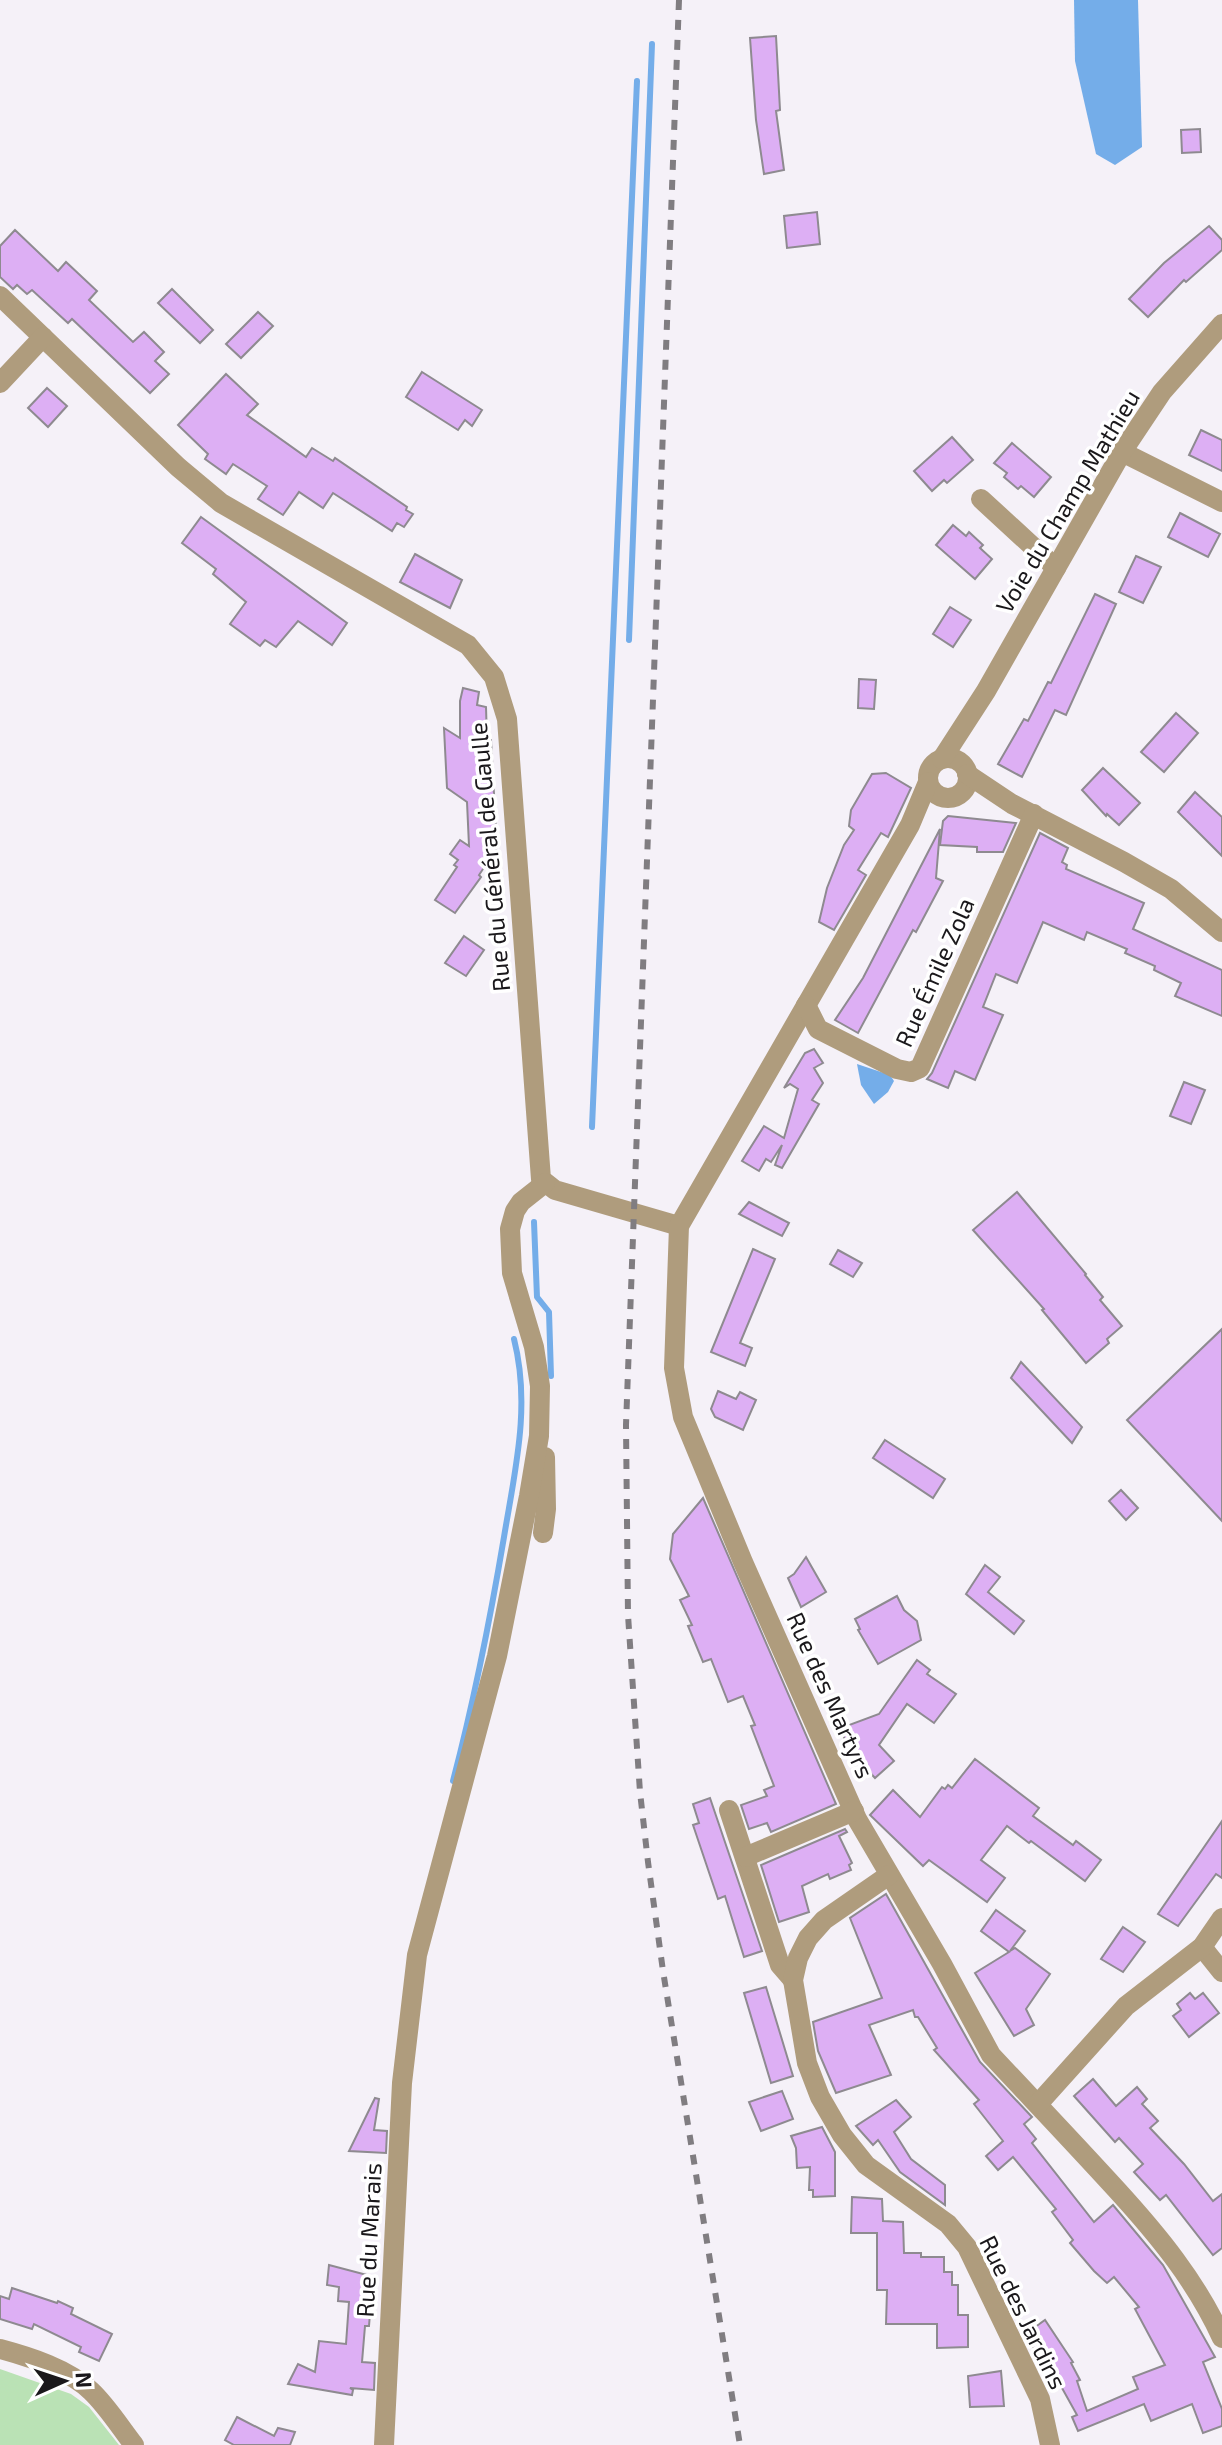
<svg xmlns="http://www.w3.org/2000/svg" width="1222" height="2445" font-family="'Exo 2',sans-serif">
<style>
.green{fill:#bae2b5}
.water{fill:#74ade9}
.lines{fill:none;stroke-linecap:round;stroke-linejoin:round}
.stream{stroke:#74ade9;stroke-width:6}
.building{fill:#ddaff4;stroke:#8e8a90;stroke-width:2}
.minor{stroke:#af9c7d;stroke-width:20}
.rail{stroke:#807d81;stroke-width:6;stroke-dasharray:10 10;stroke-linecap:butt}
.labels{text-anchor:middle;dominant-baseline:central;stroke-width:7;stroke-linejoin:round;paint-order:stroke}
.street-label{font-size:24px;fill:#1a181b;stroke:#fff}
</style>
<rect width="100%" height="100%" fill="#f5f1f8"/>
<!-- green -->
<path class="green" d="M0,2369L71,2394L89,2407L119,2445H0Z"/>
<!-- water -->
<g class="water">
<path d="M1074,0H1138L1142,147L1115,165L1096,154L1075,61Z"/>
<path d="M857,1064L890,1075L894,1081L888,1092L874,1104L861,1085Z"/>
</g>
<g class="lines">
<!-- stream -->
<g class="stream">
<path d="M629,640L652,44"/>
<path d="M592,1127L637,81"/>
<path d="M534,1222L537,1297L549,1312L551,1376"/>
<path d="M453,1781C474,1701 490,1620 504,1537C515,1470 531,1406 514,1339"/>
</g>
</g>
<!-- building -->
<g class="building">
<path d="M776,36L780,110L776,111L784,170L764,174L756,120L750,38Z"/>
<path d="M1200,129L1201,152L1182,153L1181,130Z"/>
<path d="M817,212L820,244L787,248L784,216Z"/>
<path d="M1209,226L1222,240V250L1186,282L1184,280L1148,317L1129,299L1164,263Z"/>
<path d="M15,230L58,271L66,262L97,291L89,300L133,342L144,332L164,352L155,361L169,374L150,393L72,319L68,323L32,290L27,294L17,285L13,289L0,277V246Z"/>
<path d="M172,289L213,330L200,343L158,303Z"/>
<path d="M258,312L273,326L241,358L226,344Z"/>
<path d="M422,372L482,410L472,426L465,420L458,430L406,397Z"/>
<path d="M226,374L258,404L247,415L306,457L312,448L333,461L335,458L407,507L406,510L413,514L404,527L397,523L392,531L333,493L323,508L299,492L283,515L258,499L267,486L233,464L226,474L205,459L208,454L178,425Z"/>
<path d="M47,388L67,406L48,427L28,408Z"/>
<path d="M1201,430L1222,440V471L1189,455Z"/>
<path d="M952,437L973,460L947,483L944,480L932,491L914,471Z"/>
<path d="M1012,443L1051,477L1034,497L1021,486L1018,489L1004,477L1007,473L994,463Z"/>
<path d="M1180,513L1220,534L1208,557L1168,537Z"/>
<path d="M201,517L347,623L332,645L298,621L276,647L265,640L260,646L230,624L246,602L213,574L216,569L182,543Z"/>
<path d="M953,525L966,536L969,532L983,545L980,548L992,559L975,579L936,545Z"/>
<path d="M415,554L462,580L450,608L400,582Z"/>
<path d="M1136,556L1161,567L1143,603L1119,592Z"/>
<path d="M1095,594L1116,604L1066,715L1055,710L1022,777L998,764L1024,719L1028,721L1048,682L1051,683Z"/>
<path d="M950,607L971,620L953,647L933,634Z"/>
<path d="M859,679L876,680L874,709L858,708Z"/>
<path d="M463,688L479,692L477,705L486,707L487,740H491L497,848L479,875L481,877L455,913L435,900L457,867L454,865L458,860L450,854L460,840L469,846L467,802L447,788L444,728L460,738V701Z"/>
<path d="M1176,713L1198,733L1164,772L1141,752Z"/>
<path d="M1103,768L1140,803L1119,825L1107,814L1106,816L1082,790Z"/>
<path d="M886,773L911,788L888,837L881,833L858,870L866,875L834,930L819,922L827,888L844,845L854,830L849,826L851,810L872,774Z"/>
<path d="M1195,792L1222,817V856L1178,812Z"/>
<path d="M948,816L1006,822L1016,823L1003,852H977V847L940,845L943,821Z"/>
<path d="M940,829L936,878L943,881L916,932L913,930L858,1033L835,1020L863,978Z"/>
<path d="M1040,833L1068,848L1062,862L1067,865L1066,869L1144,903L1133,929L1222,970V1016L1175,996L1181,983L1154,970L1155,966L1125,953L1127,949L1087,932L1084,940L1043,922L1017,983L996,974L983,1007L1003,1015L975,1080L955,1071L948,1088L927,1079L932,1073Z"/>
<path d="M464,936L484,950L466,976L445,963Z"/>
<path d="M814,1049L823,1063L814,1068L823,1083L812,1100L819,1104L782,1168L775,1165L782,1145L771,1162L766,1159L759,1171L742,1161L764,1126L784,1138L798,1089L790,1084L784,1088L805,1053Z"/>
<path d="M1184,1082L1205,1090L1191,1124L1170,1116Z"/>
<path d="M1017,1192L1086,1274L1085,1275L1103,1297L1100,1300L1122,1326L1107,1339L1109,1343L1086,1363L1042,1310L1044,1309L973,1230Z"/>
<path d="M749,1202L789,1223L782,1236L739,1214Z"/>
<path d="M753,1249L775,1259L740,1343L752,1348L745,1366L711,1352Z"/>
<path d="M838,1250L862,1263L853,1277L830,1264Z"/>
<path d="M1222,1329V1521L1127,1420Z"/>
<path d="M1021,1362L1082,1427L1072,1443L1011,1378Z"/>
<path d="M718,1391L736,1399L740,1392L756,1400L743,1430L715,1417L711,1409Z"/>
<path d="M885,1440L945,1479L933,1498L873,1458Z"/>
<path d="M1121,1490L1138,1508L1126,1520L1109,1501Z"/>
<path d="M703,1498L836,1804L771,1832L767,1823L749,1829L741,1805L767,1796L764,1790L774,1786L751,1726L755,1725L743,1696L728,1702L711,1659L703,1662L688,1626L692,1625L680,1600L689,1596L670,1559L673,1534Z"/>
<path d="M806,1557L826,1592L801,1607L788,1578L794,1574Z"/>
<path d="M985,1565L1000,1577L988,1592L1024,1621L1014,1634L966,1594Z"/>
<path d="M897,1596L904,1610L917,1621L921,1640L878,1664L858,1630L860,1629L855,1619Z"/>
<path d="M917,1660L930,1670L927,1674L956,1694L934,1723L907,1704L879,1745L894,1761L875,1778L854,1755H850L841,1728L879,1714Z"/>
<path d="M975,1759L1039,1808L1033,1816L1073,1845L1076,1841L1101,1860L1085,1881L1031,1841L1029,1843L1007,1826L981,1860L1005,1878L987,1902L929,1860L923,1866L870,1815L893,1790L920,1817L942,1787L945,1789L948,1785L952,1788Z"/>
<path d="M710,1798L762,1951L744,1957L725,1896L718,1899L693,1825L699,1823L693,1804Z"/>
<path d="M1222,1821V1878L1216,1874L1178,1926L1158,1914Z"/>
<path d="M845,1829L847,1832L839,1836L852,1863L849,1865L851,1870L830,1879L828,1874L802,1886L809,1912L779,1922L761,1865Z"/>
<path d="M886,1894L980,2062L1032,2117L1024,2124L1036,2139L1032,2143L1094,2222L1113,2205L1163,2265L1215,2357L1203,2362L1222,2409V2426L1203,2433L1192,2404L1151,2421L1144,2404L1078,2431L1072,2417L1077,2415L1057,2379L1024,2335L1045,2320L1073,2362L1071,2363L1080,2380L1077,2381L1087,2411L1138,2389L1133,2377L1165,2365L1135,2309L1139,2307L1114,2277L1107,2283L1094,2271L1070,2243L1073,2240L1052,2212L1056,2209L1013,2157L998,2170L986,2156L1003,2141L974,2104L979,2100L934,2050L937,2048L918,2017H915L913,2010L869,2025L891,2075L836,2093L818,2051L813,2022L882,1998L850,1918Z"/>
<path d="M996,1910L1025,1931L1010,1951L1015,1948L1050,1974L1026,2009L1034,2025L1014,2036L975,1973L1009,1952L981,1931Z"/>
<path d="M1123,1927L1145,1942L1123,1972L1101,1959Z"/>
<path d="M766,1987L793,2076L771,2083L744,1993Z"/>
<path d="M1190,1993L1195,1999L1203,1993L1219,2013L1189,2037L1173,2016L1181,2010L1177,2004Z"/>
<path d="M1093,2079L1116,2106L1137,2087L1147,2099L1142,2104L1158,2121L1150,2128L1184,2164L1213,2201L1222,2194V2248L1213,2255L1166,2195L1160,2200L1134,2172L1143,2164L1119,2138L1115,2142L1074,2096Z"/>
<path d="M782,2091L793,2119L761,2131L749,2102Z"/>
<path d="M375,2098L379,2099L374,2130L387,2131L386,2153L349,2151Z"/>
<path d="M896,2100L911,2117L894,2132L911,2159L945,2185V2205L900,2172L878,2140L873,2145L856,2126Z"/>
<path d="M822,2127L835,2152V2196L813,2197V2190H809L810,2167L797,2168L796,2148L791,2136Z"/>
<path d="M852,2197L882,2199L883,2221L903,2222L904,2253H921V2257H944V2272H952V2285H958V2315H968V2347L937,2348V2324H886L887,2290H877V2233H851Z"/>
<path d="M329,2265L367,2275L366,2288L372,2289L369,2326H365L362,2362L375,2363L374,2390L350,2388L353,2390L352,2395L288,2384L298,2364L315,2372L319,2341L346,2344L349,2302L338,2301L339,2287L327,2285Z"/>
<path d="M12,2288L57,2303L58,2301L73,2308L71,2314L112,2334L99,2361L79,2352L81,2347L34,2324L32,2329L0,2319V2296L9,2299Z"/>
<path d="M1001,2371L1004,2406L970,2407L968,2376Z"/>
<path d="M237,2417L274,2436L278,2428L295,2432L290,2445H234L225,2440Z"/>
</g>
<g class="lines">
<!-- minor -->
<g class="minor">
<path d="M0,296L178,467L221,503L468,645L494,677L507,719L541,1179L555,1190L679,1226"/>
<path d="M0,383L43,337"/>
<path d="M1122,452L1222,502"/>
<path d="M981,499L1056,568"/>
<circle cx="948" cy="778" r="20"/>
<path d="M942,759L986,691L1122,452L1162,392L1222,324"/>
<path d="M967,774L1012,804L1124,862L1171,889L1222,932"/>
<path d="M928,782L910,825L679,1226L674,1368L683,1417L743,1562L857,1819L942,1964L991,2055C1033,2100 1075,2144 1116,2189C1158,2235 1196,2281 1222,2338"/>
<path d="M806,1005L818,1029L897,1069L911,1072L920,1068L1034,814"/>
<path d="M543,1533L546,1509L545,1457"/>
<path d="M729,1810L780,1965L793,1980"/>
<path d="M745,1857L854,1811"/>
<path d="M889,1875L824,1920L808,1938L798,1958L793,1980L807,2063L820,2097L842,2135L866,2165L948,2224L967,2247L1040,2399L1050,2445"/>
<path d="M1202,1947L1222,1972"/>
<path d="M1038,2104L1126,2006L1202,1947L1222,1918"/>
<path d="M0,2349C30,2357 68,2369 91,2391C107,2406 120,2427 134,2445"/>
<path d="M384,2445L402,2083L417,1955L497,1656L529,1496L539,1436L540,1386L534,1347L512,1273L510,1229L515,1211L521,1202L545,1183"/>
</g>
<!-- rail -->
<path class="rail" d="M679,0L626,1425L628,1615L640,1792L648,1862L663,1971L740,2445"/>
</g>
<g class="labels">
<!-- street labels -->
<g class="street-label">
<text transform="translate(1067 501) rotate(-59)">Voie du Champ Mathieu</text>
<text transform="translate(489 857) rotate(-95)">Rue du Général de Gaulle</text>
<text transform="translate(934 972) rotate(-66)">Rue Émile Zola</text>
<text transform="translate(831 1695) rotate(66)">Rue des Martyrs</text>
<text transform="translate(368 2240) rotate(-87)">Rue du Marais</text>
<text transform="translate(1024 2312) rotate(64)">Rue des Jardins</text>
</g>
</g>
<!-- north arrow -->
<g transform="translate(64 2381) rotate(87)" stroke="#ffffff" stroke-width="6" paint-order="stroke">
<path d="M0-6L14 30L0 20L-14 30Z" fill="#1a181b"/>
<text y="-12" font-size="22" font-weight="bold" text-anchor="middle" fill="#1a181b">N</text>
</g>
</svg>
